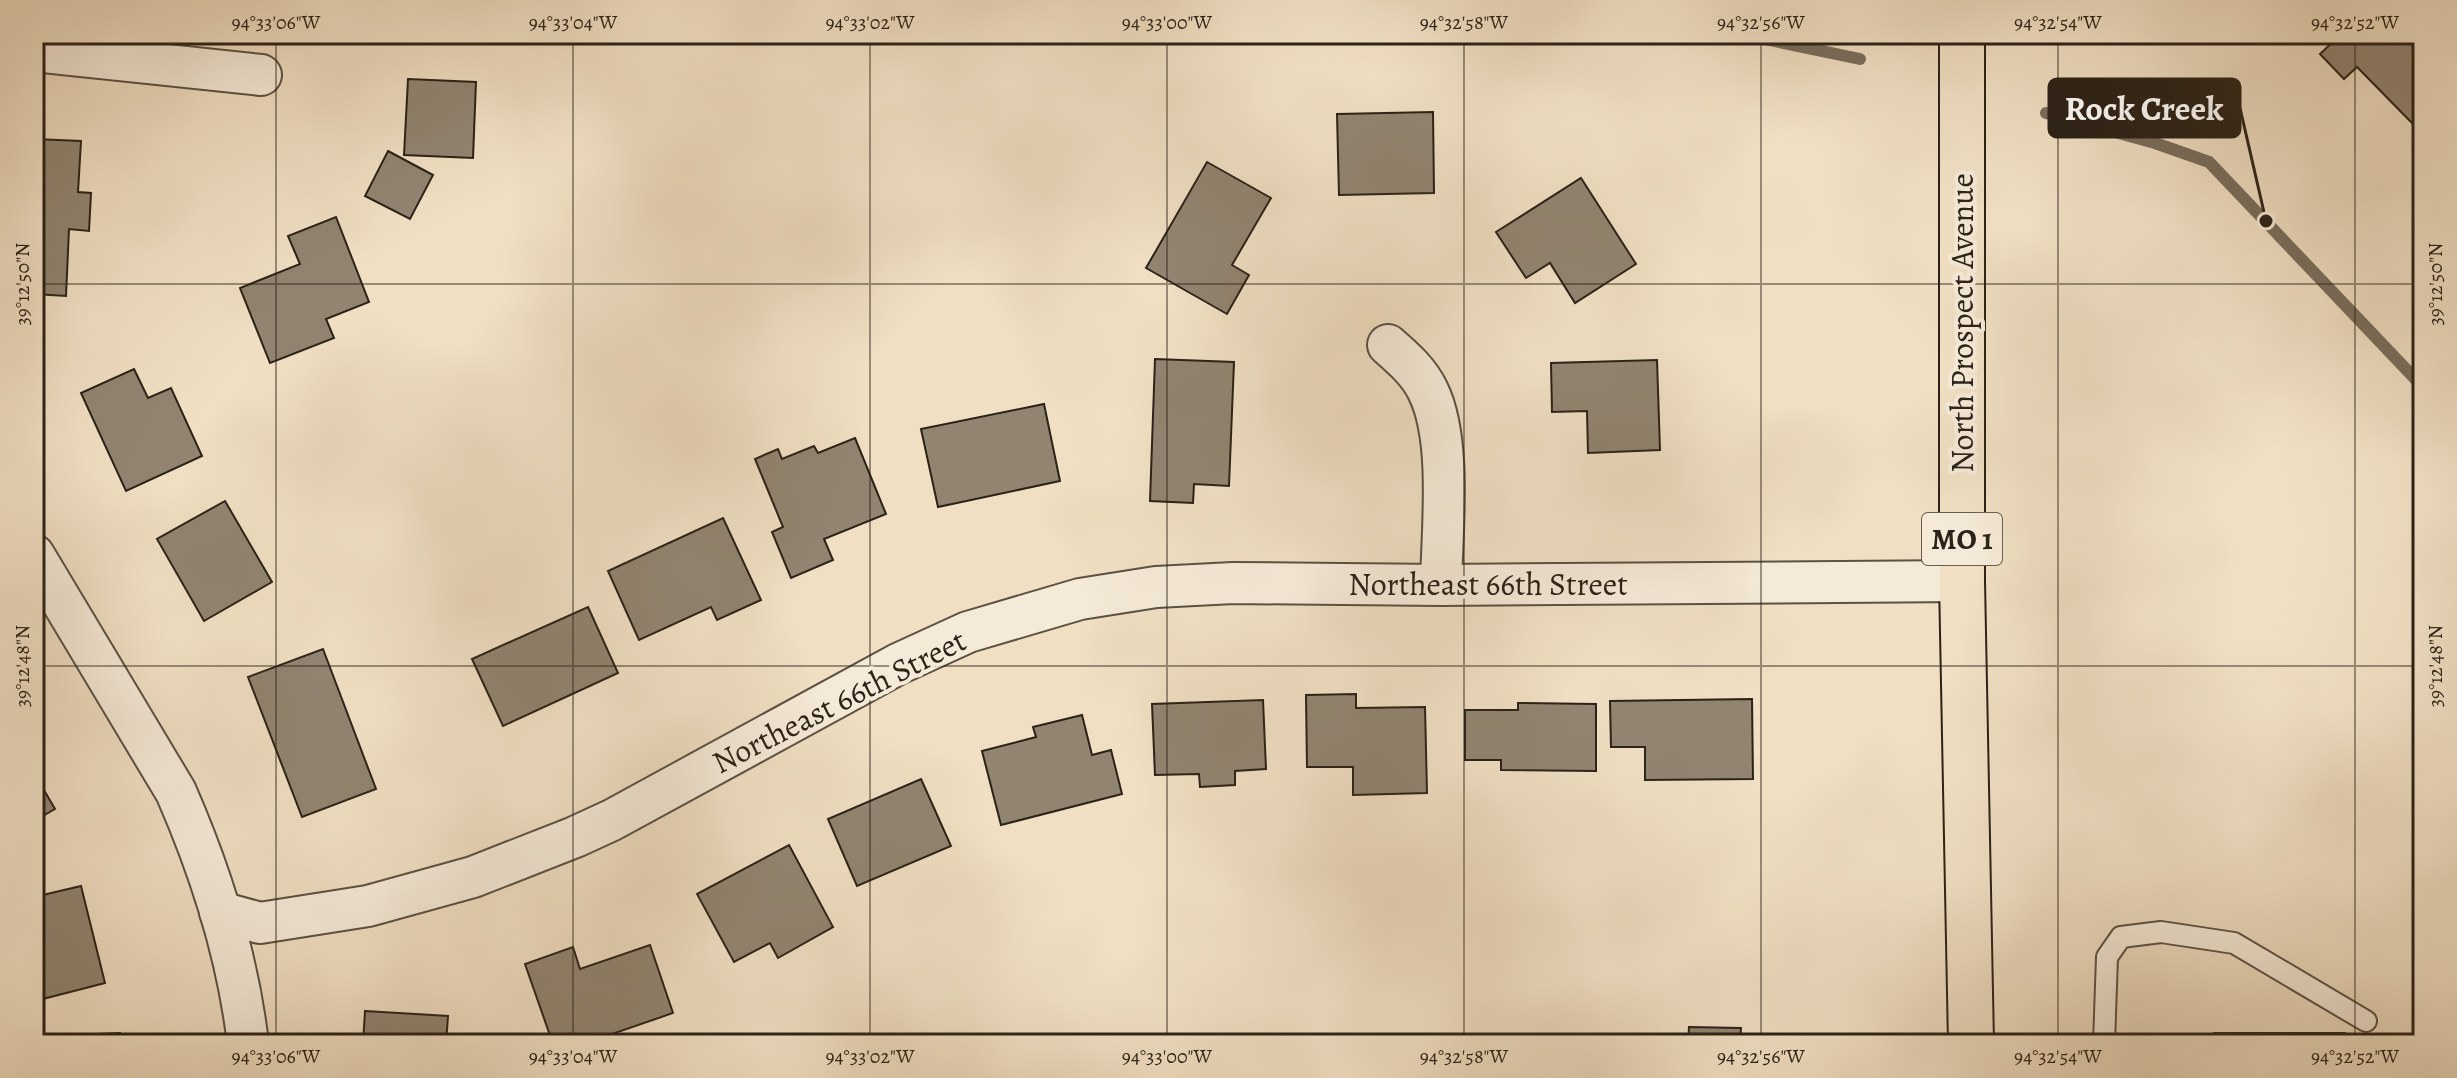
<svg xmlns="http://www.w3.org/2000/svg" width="2457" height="1078" font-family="Alegreya,serif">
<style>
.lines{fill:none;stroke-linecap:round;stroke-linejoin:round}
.stream{stroke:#796d5c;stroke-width:12}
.building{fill:#918471;stroke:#2b2218;stroke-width:2}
.lane-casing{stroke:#5c5143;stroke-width:24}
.street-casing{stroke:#5c5143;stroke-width:44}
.primary-casing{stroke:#2b2218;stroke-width:48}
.lane{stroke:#f5ead8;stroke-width:20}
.street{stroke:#f5ead8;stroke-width:40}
.primary{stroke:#f0dfc3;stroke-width:44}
.ticks{fill:none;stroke:#2b2218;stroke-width:2;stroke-opacity:0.45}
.labels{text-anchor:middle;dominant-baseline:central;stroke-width:8;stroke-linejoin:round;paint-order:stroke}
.shield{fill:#f5ead8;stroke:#685e52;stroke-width:2}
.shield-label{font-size:30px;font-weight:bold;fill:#2b2218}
.street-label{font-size:32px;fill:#2b2218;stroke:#f5ead8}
.leader{fill:none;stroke:#2b2218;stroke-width:3}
.callout-dot{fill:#2b2218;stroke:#f5ead8;stroke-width:3}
.callout{fill:#2b2218;stroke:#2b2218;stroke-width:3}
.callout-label{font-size:34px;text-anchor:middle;font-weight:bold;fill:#fff}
.neatline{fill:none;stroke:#2b2218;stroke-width:3}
.ticks-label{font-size:20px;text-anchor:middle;fill:#2b2218}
</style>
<rect width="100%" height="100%" fill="#f0dfc3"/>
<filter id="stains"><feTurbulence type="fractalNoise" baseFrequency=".0025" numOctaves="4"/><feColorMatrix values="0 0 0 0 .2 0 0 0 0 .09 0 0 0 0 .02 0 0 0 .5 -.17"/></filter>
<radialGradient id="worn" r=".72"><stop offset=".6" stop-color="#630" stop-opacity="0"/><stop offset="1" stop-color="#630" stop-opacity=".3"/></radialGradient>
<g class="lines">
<!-- stream -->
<g class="stream">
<path d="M1741,34L1860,59"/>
<path d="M2046,113L2155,143L2209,162L2423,387"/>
</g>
</g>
<!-- building -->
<g class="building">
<path d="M2341,34H2406L2423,51V112L2412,123L2357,67L2344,79L2320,54Z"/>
<path d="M408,79L476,82L473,158L404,155Z"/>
<path d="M1433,112L1434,193L1339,195L1337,114Z"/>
<path d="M34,139L81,141L78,192L91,193L89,231L69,229L66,296L34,294Z"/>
<path d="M388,151L433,175L410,219L365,196Z"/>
<path d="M1207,162L1271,198L1232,265L1249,275L1227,314L1146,268Z"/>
<path d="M1581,178L1636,264L1575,303L1550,263L1526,278L1496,232Z"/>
<path d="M336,217L369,302L326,319L334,338L270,363L240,288L300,264L288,236Z"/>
<path d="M1155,359L1234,362L1229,486L1194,484L1193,503L1150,501Z"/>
<path d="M1657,360L1660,450L1588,453L1587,411L1552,412L1551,363Z"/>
<path d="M134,369L148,398L171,388L202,456L126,491L81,393Z"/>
<path d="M1044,404L1060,481L938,507L921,429Z"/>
<path d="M855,438L886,514L824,539L833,560L791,578L772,532L783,527L755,459L778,449L782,459L814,446L818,453Z"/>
<path d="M225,501L272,582L204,621L157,539Z"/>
<path d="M723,518L761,600L717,620L711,607L639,640L608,571Z"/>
<path d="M588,607L618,673L503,726L472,659Z"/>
<path d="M323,649L376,789L302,817L248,677Z"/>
<path d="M1356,694V708L1425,707L1427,793L1353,795V767H1307L1306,695Z"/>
<path d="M1752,699L1753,779L1645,780V747H1611L1610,701Z"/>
<path d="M1263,700L1266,769L1235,771V785L1200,787L1199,774L1155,775L1152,704Z"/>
<path d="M1518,703L1596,704V771L1501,770V760H1465V710H1518Z"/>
<path d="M1082,715L1092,755L1111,750L1122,794L1001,825L982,751L1036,737L1033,727Z"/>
<path d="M34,773L55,809L34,821Z"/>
<path d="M921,779L951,846L857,886L828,819Z"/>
<path d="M789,845L833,927L778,958L770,943L734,962L697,894Z"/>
<path d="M81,886L105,983L39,1000L34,979V897Z"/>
<path d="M650,945L673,1013L583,1044H553L525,964L573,947L580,969Z"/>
<path d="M365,1011L448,1016L446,1044H363Z"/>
<path d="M1689,1027L1741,1028L1740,1044H1688Z"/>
<path d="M120,1033L121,1044H47V1036Z"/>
<path d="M2214,1033H2345L2346,1042L2407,1044H2214Z"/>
</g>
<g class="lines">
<defs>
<path id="lane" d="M2104,1044L2107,957L2121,937L2161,932L2234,943L2366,1021"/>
<g id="street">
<path d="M34,51L261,75"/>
<path d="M1388,345C1404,359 1419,372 1428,391C1452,439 1442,530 1441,585"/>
<path d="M34,555L176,792C211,872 238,957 248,1044"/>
<path d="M220,912L260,923L368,906L473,877L575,837L612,820L898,664L968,632L1080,599L1156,587L1233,583L1441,585L1962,581"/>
</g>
<path id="primary" d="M1962,34V581L1971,1044"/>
</defs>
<!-- lane casing -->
<use href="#lane" class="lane-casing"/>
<!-- street casing -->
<use href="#street" class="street-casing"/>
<!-- primary casing -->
<use href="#primary" class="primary-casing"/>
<!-- lane -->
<use href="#lane" class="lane"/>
<!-- street -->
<use href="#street" class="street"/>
<!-- primary -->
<use href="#primary" class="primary"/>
</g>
<!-- ticks -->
<path class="ticks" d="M276,34V1044M573,34V1044M870,34V1044M1167,34V1044M1464,34V1044M1761,34V1044M2058,34V1044M2355,34V1044M34,284H2423M34,666H2423"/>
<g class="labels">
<!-- shield labels -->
<rect class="shield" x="1922" y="513" width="80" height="52" rx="6"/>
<g class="shield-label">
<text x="1962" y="539">MO 1</text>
</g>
<!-- street labels -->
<g class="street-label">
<text transform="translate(1962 323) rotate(-90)">North Prospect Avenue</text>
<text x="1488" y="584">Northeast 66th Street</text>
<text transform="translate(839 701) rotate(-27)">Northeast 66th Street</text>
</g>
</g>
<!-- callouts -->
<path class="leader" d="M2266 221L2240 108"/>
<circle class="callout-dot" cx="2266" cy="221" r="8"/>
<rect class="callout" x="2049" y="79" width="191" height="58" rx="8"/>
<g class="callout-label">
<text x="2144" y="120">Rock Creek</text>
</g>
<!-- margin -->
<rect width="2457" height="1078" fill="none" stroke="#f0dfc3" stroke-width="88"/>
<rect x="44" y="44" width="2369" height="990" class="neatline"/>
<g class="ticks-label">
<text x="276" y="29">94°33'06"W</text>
<text x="573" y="29">94°33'04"W</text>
<text x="870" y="29">94°33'02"W</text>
<text x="1167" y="29">94°33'00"W</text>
<text x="1464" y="29">94°32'58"W</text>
<text x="1761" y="29">94°32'56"W</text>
<text x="2058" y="29">94°32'54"W</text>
<text x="2355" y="29">94°32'52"W</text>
<text transform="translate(22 284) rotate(-90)" y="7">39°12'50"N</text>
<text transform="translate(2435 284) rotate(-90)" y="7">39°12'50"N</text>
<text transform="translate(22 666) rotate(-90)" y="7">39°12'48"N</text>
<text transform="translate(2435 666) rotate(-90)" y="7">39°12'48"N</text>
<text x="276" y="1063">94°33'06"W</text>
<text x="573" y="1063">94°33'04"W</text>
<text x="870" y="1063">94°33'02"W</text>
<text x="1167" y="1063">94°33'00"W</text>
<text x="1464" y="1063">94°32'58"W</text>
<text x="1761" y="1063">94°32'56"W</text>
<text x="2058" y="1063">94°32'54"W</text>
<text x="2355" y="1063">94°32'52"W</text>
</g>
<rect width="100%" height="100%" filter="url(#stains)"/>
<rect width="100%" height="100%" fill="url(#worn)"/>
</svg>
